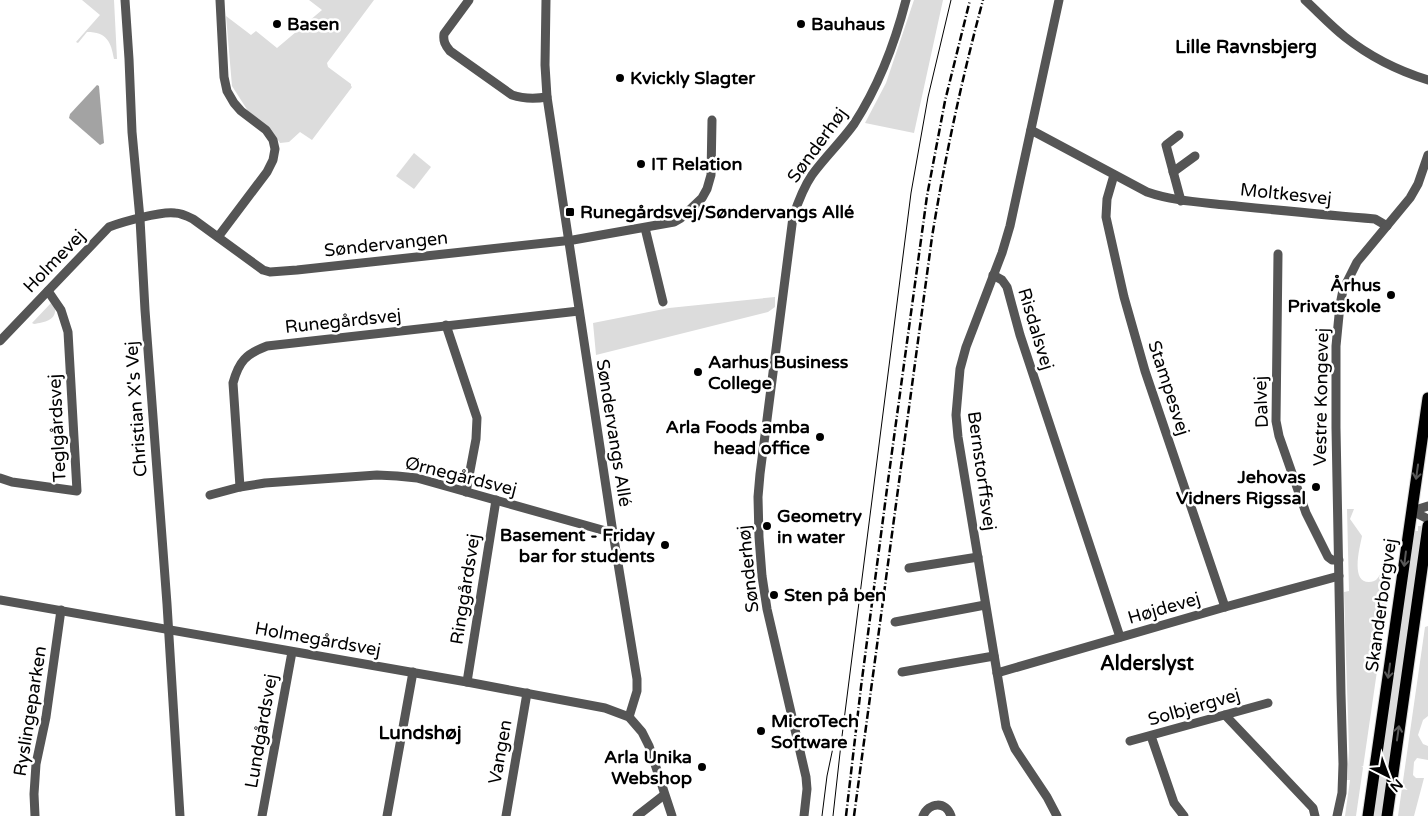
<svg xmlns="http://www.w3.org/2000/svg" width="1428" height="816" font-family="'Varela Round',sans-serif">
<style>
.green{fill:#dcdcdc}
.water{fill:#a3a3a3}
.lines{fill:none;stroke-linecap:round;stroke-linejoin:round}
.major-casing{stroke:#dbdbdb;stroke-width:13}
.minor{stroke:#555;stroke-width:9}
.major{stroke:#000;stroke-width:11}
.tram{stroke:#000;stroke-width:1}
.rail{stroke:#000;stroke-width:2.5;stroke-dasharray:8 2.5 1 2.5;stroke-linecap:butt}
.oneway{stroke:#595959}
.poi-dot{fill:#000;stroke:#fff;stroke-width:2}
.labels{text-anchor:middle;dominant-baseline:central;stroke-width:5;stroke-linejoin:round;paint-order:stroke}
.poi-label{font-size:18px;font-weight:bold;fill:#000;stroke:#fff;text-anchor:start}
.street-label{font-size:18px;fill:#000;stroke:#fff}
.neighbourhood-label{font-size:19px;font-weight:bold;fill:#000;stroke:#fff}
.quarter-label{font-size:20px;font-weight:bold;fill:#000;stroke:#fff}
</style>
<rect width="100%" height="100%" fill="#fff"/>
<!-- green -->
<g class="green">
<path d="M82,0H114L117,59H114C111,42 107,32 87,32L78,43L76,42L100,15Z"/>
<path d="M309,0H374L327,63L328,67L351,84V86L352,87L312,140L300,132L289,142L280,143L269,128L248,111L232,86L226,16L251,35L256,31L277,48L322,10Z"/>
<path d="M914,0H943L914,133L865,123L886,83Z"/>
<path d="M414,153L431,167L414,189L396,176Z"/>
<path d="M775,297V307L768,312L596,355L593,323L669,308Z"/>
<path d="M51,303L55,307C57,321 44,322 34,324L32,323Z"/>
<path d="M1347,509H1354L1350,519L1362,536C1360,547 1350,582 1369,582C1376,582 1378,578 1381,573L1387,574V602L1356,816H1345L1350,780H1347L1349,751L1344,592L1349,591Z"/>
<path d="M1418,526H1421L1422,530L1381,816H1374L1414,531H1418Z"/>
<path d="M1428,626V716L1423,720L1418,735L1423,744L1428,746V760L1417,758L1414,762L1413,775L1416,778H1424L1414,816H1398L1425,627Z"/>
</g>
<!-- water -->
<path class="water" d="M97,85L99,86L104,143L100,145L69,118L70,114Z"/>
<g class="lines">
<defs>
<g id="major">
<path d="M1368,816L1428,398"/>
<path d="M1387,816L1428,526"/>
</g>
</defs>
<!-- major casing -->
<use href="#major" class="major-casing"/>
<!-- minor -->
<g class="minor">
<path d="M125,0L129,59L132,132L140,219L145,310L167,604L180,816"/>
<path d="M469,0L444,34C443,41 445,45 450,51L512,95C524,99 534,99 547,97"/>
<path d="M546,0L545,65L547,97L613,533L637,679V691L629,717"/>
<path d="M1305,0C1318,12 1331,26 1345,37C1369,56 1399,71 1428,80"/>
<path d="M1031,130L1147,192C1173,201 1199,202 1226,205C1276,210 1325,215 1375,219L1387,226"/>
<path d="M1179,135L1166,145L1181,201"/>
<path d="M1173,172L1195,156"/>
<path d="M1114,175L1107,199L1106,217L1124,297L1145,371L1225,607"/>
<path d="M645,228L663,302"/>
<path d="M218,237L267,172L273,160L275,149L273,140L266,130L241,111L234,103L227,91L224,77L220,0"/>
<path d="M1278,254L1276,421L1279,436L1306,513L1328,557L1332,560H1339"/>
<path d="M993,275L1002,280L1007,287L1020,335L1120,637"/>
<path d="M446,325L477,418L476,439L466,492"/>
<path d="M0,341L109,227C122,222 161,211 175,213C181,213 187,216 193,219L263,270L270,272L297,270L573,240L674,222L681,218L702,198L707,189L711,175L712,120"/>
<path d="M0,478L12,482L77,491L68,332L61,310L48,291"/>
<path d="M240,487L233,383C239,361 246,354 267,346L579,311"/>
<path d="M210,495L240,487L265,483L377,475L397,476L417,478L613,533"/>
<path d="M1412,511L1428,519"/>
<path d="M1412,511L1428,506"/>
<path d="M909,568L978,557"/>
<path d="M0,600L467,682L605,708L629,717L642,732L649,746L672,816"/>
<path d="M895,622L985,605"/>
<path d="M902,672L994,656"/>
<path d="M997,673L1225,607L1339,576"/>
<path d="M467,682L496,500"/>
<path d="M1225,715L1313,808L1315,816"/>
<path d="M1151,736L1174,803L1184,816"/>
<path d="M1130,741L1268,703"/>
<path d="M35,816L34,794L36,764L46,717L61,610"/>
<path d="M262,816L292,652"/>
<path d="M387,816L413,672"/>
<path d="M506,816L527,693"/>
<path d="M637,816L664,795"/>
<path d="M804,816L807,789L806,777L767,609L762,576L759,537L758,497L760,474L793,217C798,202 803,188 812,175C825,157 841,142 854,124C878,87 895,43 906,0"/>
<path d="M923,816C929,802 946,801 951,816"/>
<path d="M1057,816L1047,797L1015,749L1006,727L958,437L956,415L960,369L966,347L1002,253L1010,226L1059,0"/>
<path d="M1337,816L1342,793L1343,764L1341,694L1336,428V346L1340,305L1343,290L1357,262L1410,198L1418,184L1428,155"/>
</g>
<!-- major -->
<use href="#major" class="major"/>
<!-- tram -->
<g class="tram">
<path d="M822,816L827,776L835,738"/>
<path d="M833,816L841,744L911,193L928,97L951,0"/>
</g>
<!-- rail -->
<g class="rail">
<path d="M846,816L861,687L888,481L927,196L945,101L970,0"/>
<path d="M854,816L932,237C945,157 962,78 983,0"/>
</g>
</g>
<!-- one-way arrows -->
<defs><path id="oneway-shaft" d="M-6 0H5M1.5-3L5.5 0L1.5 3" fill="none" stroke-width="1.6" stroke-linecap="round" stroke-linejoin="round" transform="scale(1.25)"/></defs>
<g class="oneway">
<use href="#oneway-shaft" transform="translate(1417 472) rotate(98)"/>
<use href="#oneway-shaft" transform="translate(1405 559) rotate(97)"/>
<use href="#oneway-shaft" transform="translate(1389 671) rotate(98)"/>
<use href="#oneway-shaft" transform="translate(1398 733) rotate(-82)"/>
</g>
<!-- markers -->
<g class="poi-dot">
<circle cx="277" cy="24" r="5"/>
<circle cx="801" cy="24" r="5"/>
<circle cx="620" cy="78" r="5"/>
<circle cx="641" cy="164" r="5"/>
<rect x="565" y="207" width="10" height="10" rx="2.5"/>
<circle cx="1391" cy="295" r="5"/>
<circle cx="698" cy="372" r="5"/>
<circle cx="820" cy="437" r="5"/>
<circle cx="1316" cy="487" r="5"/>
<circle cx="767" cy="526" r="5"/>
<circle cx="665" cy="545" r="5"/>
<circle cx="774" cy="595" r="5"/>
<circle cx="761" cy="731" r="5"/>
<circle cx="702" cy="767" r="5"/>
</g>
<g class="labels">
<!-- poi labels -->
<g class="poi-label">
<text x="287" y="24">Basen</text>
<text x="811" y="24">Bauhaus</text>
<text x="630" y="78">Kvickly Slagter</text>
<text x="651" y="164">IT Relation</text>
<text x="580" y="212">Runegårdsvej/Søndervangs Allé</text>
<text x="1381" y="285" text-anchor="end">Århus<tspan x="1381" dy="21">Privatskole</tspan></text>
<text x="708" y="362">Aarhus Business<tspan x="708" dy="21">College</tspan></text>
<text x="810" y="427" text-anchor="end">Arla Foods amba<tspan x="810" dy="21">head office</tspan></text>
<text x="1306" y="477" text-anchor="end">Jehovas<tspan x="1306" dy="21">Vidners Rigssal</tspan></text>
<text x="777" y="516">Geometry<tspan x="777" dy="21">in water</tspan></text>
<text x="655" y="535" text-anchor="end">Basement - Friday<tspan x="655" dy="21">bar for students</tspan></text>
<text x="784" y="595">Sten på ben</text>
<text x="771" y="721">MicroTech<tspan x="771" dy="21">Software</tspan></text>
<text x="692" y="757" text-anchor="end">Arla Unika<tspan x="692" dy="21">Webshop</tspan></text>
</g>
<!-- street labels -->
<g class="street-label">
<text transform="translate(817 145) rotate(-54)">Sønderhøj</text>
<text transform="translate(1286 194) rotate(6)">Moltkesvej</text>
<text transform="translate(386 244) rotate(-6)">Søndervangen</text>
<text transform="translate(54 261) rotate(-46)">Holmevej</text>
<text transform="translate(343 321) rotate(-6)">Runegårdsvej</text>
<text transform="translate(1036 329) rotate(73)">Risdalsvej</text>
<text transform="translate(1169 388) rotate(72)">Stampesvej</text>
<text transform="translate(1321 397) rotate(-89)">Vestre Kongevej</text>
<text transform="translate(1261 402) rotate(-92)">Dalvej</text>
<text transform="translate(136 409) rotate(-94)">Christian X's Vej</text>
<text transform="translate(57 428) rotate(-93)">Teglgårdsvej</text>
<text transform="translate(614 433) rotate(81)">Søndervangs Allé</text>
<text transform="translate(982 471) rotate(82)">Bernstorffsvej</text>
<text transform="translate(461 476) rotate(14)">Ørnegårdsvej</text>
<text transform="translate(748 569) rotate(-96)">Sønderhøj</text>
<text transform="translate(465 589) rotate(-81)">Ringgårdsvej</text>
<text transform="translate(1381 605) rotate(-82)">Skanderborgvej</text>
<text transform="translate(1164 608) rotate(-16)">Højdevej</text>
<text transform="translate(318 639) rotate(10)">Holmegårdsvej</text>
<text transform="translate(1194 707) rotate(-16)">Solbjergvej</text>
<text transform="translate(30 711) rotate(-81)">Ryslingeparken</text>
<text transform="translate(261 731) rotate(-80)">Lundgårdsvej</text>
<text transform="translate(500 752) rotate(-80)">Vangen</text>
</g>
<!-- neighbourhood labels -->
<g class="neighbourhood-label">
<text x="1246" y="47">Lille Ravnsbjerg</text>
<text x="420" y="733">Lundshøj</text>
</g>
<!-- quarter labels -->
<g class="quarter-label">
<text x="1147" y="664">Alderslyst</text>
</g>
</g>
<!-- north arrow -->
<g transform="translate(1388 776) rotate(138)" stroke="#ffffff" stroke-width="4" paint-order="stroke">
<path d="M0-4L9 19L0 12L-9 19Z" fill="#000000"/>
<text y="-8" font-size="14" font-weight="bold" text-anchor="middle" fill="#000000">N</text>
</g>
</svg>
